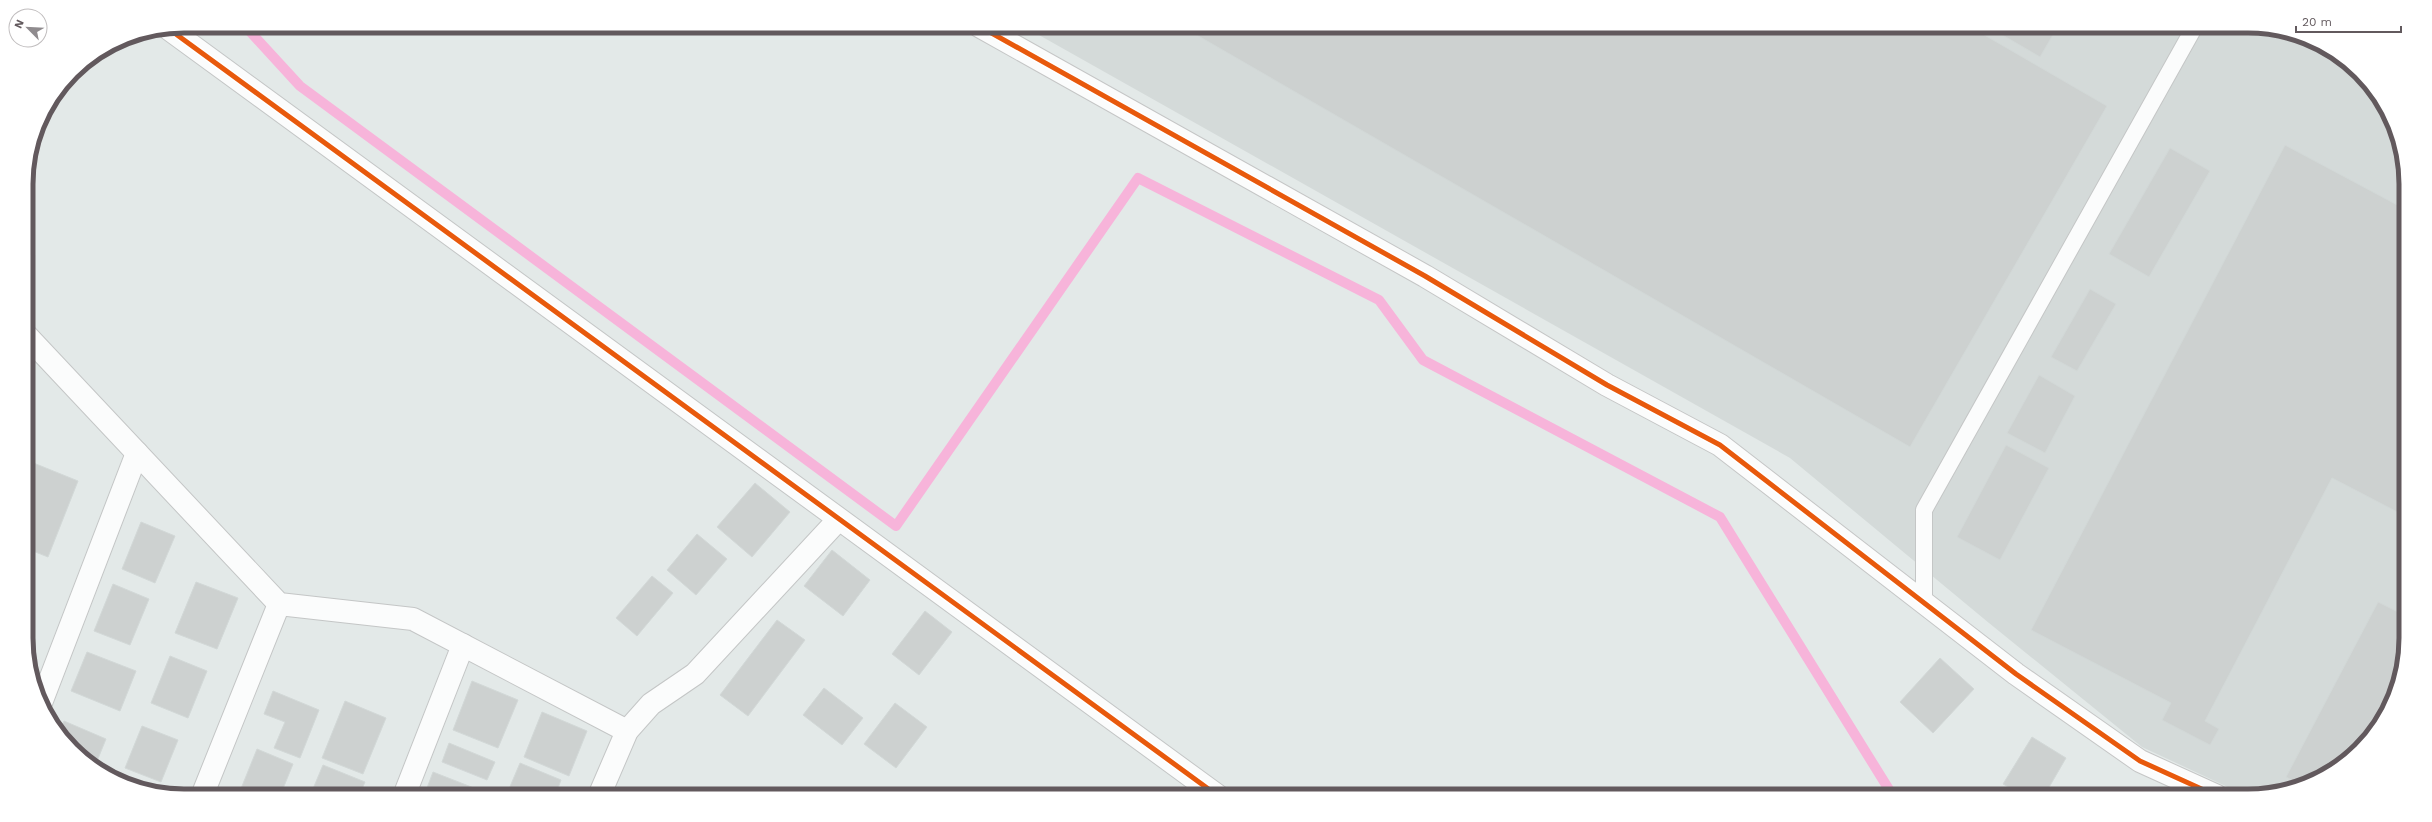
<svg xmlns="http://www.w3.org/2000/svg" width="2432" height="822" font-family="'Work Sans',sans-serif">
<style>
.industrial{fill:#d4dad9}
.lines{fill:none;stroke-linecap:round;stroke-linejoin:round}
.stream{stroke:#f7b4da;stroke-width:10}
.building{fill:#cdd1d0;stroke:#d2d8d7}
.lane-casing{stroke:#c4c6c6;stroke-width:18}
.street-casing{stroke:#c4c6c6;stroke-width:24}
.secondary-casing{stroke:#c5c6c6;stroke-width:24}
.lane{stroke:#fbfcfc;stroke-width:16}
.street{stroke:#fbfcfc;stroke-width:22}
.secondary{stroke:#fbfcfc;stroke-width:22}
.cycleway-casing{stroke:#fff;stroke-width:8}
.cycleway{stroke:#e8590c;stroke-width:5}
.rim{fill:none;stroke:#62595d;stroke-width:5}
</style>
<rect width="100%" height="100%" fill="#e3e9e8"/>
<!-- industrial -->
<path class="industrial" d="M1023,26H2248L2289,31L2327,47L2367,80L2390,114L2403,154L2406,638L2401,679L2379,725L2344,763L2299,788L2258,796H2247L2142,747L1989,623L1790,458Z"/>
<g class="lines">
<!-- stream -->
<path class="stream" d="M245,26L300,86L896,526L1138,178L1379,300L1423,360L1720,517L1893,796"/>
</g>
<!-- building -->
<g class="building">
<path d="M1181,26H1969L2107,106L1910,447Z"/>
<path d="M1987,26H2058L2040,57Z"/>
<path d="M2285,145L2403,208L2405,516L2332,478L2205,721L2219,729L2210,745L2162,720L2171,703L2031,630Z"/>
<path d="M2170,148L2210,171L2149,277L2109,254Z"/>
<path d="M2090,289L2116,304L2077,371L2051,357Z"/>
<path d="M2039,375L2075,396L2045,453L2007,433Z"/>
<path d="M2006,445L2049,468L2000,560L1957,537Z"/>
<path d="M31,462L78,481L48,557L28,549V471Z"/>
<path d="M755,483L790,512L752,557L717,527Z"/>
<path d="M141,522L175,536L155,583L122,569Z"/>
<path d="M697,534L727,559L696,595L667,570Z"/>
<path d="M832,550L870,580L843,616L804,586Z"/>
<path d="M652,576L673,593L637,636L616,618Z"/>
<path d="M196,582L238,598L217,649L175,633Z"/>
<path d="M113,584L149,599L130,645L94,631Z"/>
<path d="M2378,602L2406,616V638L2401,679L2379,725L2344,763L2302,786L2286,777Z"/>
<path d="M925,611L952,632L919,675L892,654Z"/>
<path d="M777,620L805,640L748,716L720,695Z"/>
<path d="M87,652L136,671L120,711L71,691Z"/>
<path d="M170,656L207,671L188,718L151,703Z"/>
<path d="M1940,658L1974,689L1933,733L1900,702Z"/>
<path d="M472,681L518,700L498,748L453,730Z"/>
<path d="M824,688L863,718L842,745L803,715Z"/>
<path d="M273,691L319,710L300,758L274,748L285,722L264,714Z"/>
<path d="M345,701L386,718L363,774L322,758Z"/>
<path d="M895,703L927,727L896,768L864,744Z"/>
<path d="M542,712L587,731L569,776L524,757Z"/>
<path d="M64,721L106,739L95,766L65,742L59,733Z"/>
<path d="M142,726L178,740L161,782L125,768Z"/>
<path d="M2032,737L2066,758L2044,796H2024L2003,784Z"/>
<path d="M449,743L495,762L487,780L442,762Z"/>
<path d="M257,749L293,764L280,796H238Z"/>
<path d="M520,763L561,780L555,796H506Z"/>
<path d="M323,765L365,782L359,796H310Z"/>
<path d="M433,772L479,790L476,796H424Z"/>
</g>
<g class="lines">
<defs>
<path id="lane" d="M1924,603V510L2195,26"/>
<g id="street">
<path d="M169,29L1218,796"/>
<path d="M27,336L279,604L413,619L627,731"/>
<path d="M41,703L137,453"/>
<path d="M202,796L279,604"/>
<path d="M404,796L463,645"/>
<path d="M599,796L627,731L651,704L695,674L838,520"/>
</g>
<path id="secondary" d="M979,26L1425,276L1607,385L1720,445L2016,674L2140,761L2217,796"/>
</defs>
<!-- lane casing -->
<use href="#lane" class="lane-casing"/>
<!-- street casing -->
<use href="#street" class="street-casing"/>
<!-- secondary casing -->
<use href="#secondary" class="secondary-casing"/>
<!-- lane -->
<use href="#lane" class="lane"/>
<!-- street -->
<use href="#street" class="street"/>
<!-- secondary -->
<use href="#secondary" class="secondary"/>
<defs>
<g id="cycleway">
<path d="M979,26L1425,276L1607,385L1720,445L2016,674L2140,761L2217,796"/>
<path d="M169,29L1218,796"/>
</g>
</defs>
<!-- cycleway casing -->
<use href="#cycleway" class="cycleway-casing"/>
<!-- cycleway -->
<use href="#cycleway" class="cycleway"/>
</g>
<!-- crop -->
<path d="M0 0H2432V822H0ZM184 33H2248A151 151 0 0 1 2399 184V638A151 151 0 0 1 2248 789H184A151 151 0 0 1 33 638V184A151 151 0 0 1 184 33Z" fill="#fff" fill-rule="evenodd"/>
<path class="rim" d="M184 33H2248A151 151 0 0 1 2399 184V638A151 151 0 0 1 2248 789H184A151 151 0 0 1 33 638V184A151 151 0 0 1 184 33Z"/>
<!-- north arrow -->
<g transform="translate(28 28) rotate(294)"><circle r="19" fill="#ffffff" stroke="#c0bdbe"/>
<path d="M0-3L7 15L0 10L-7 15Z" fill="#8f8b8e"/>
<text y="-6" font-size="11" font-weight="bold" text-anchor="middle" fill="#62595d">N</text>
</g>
<!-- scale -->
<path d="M2296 26v6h105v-6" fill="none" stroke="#62595d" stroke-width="2"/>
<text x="2302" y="26" font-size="12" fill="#62595d" stroke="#ffffff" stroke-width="3" paint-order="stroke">20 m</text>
</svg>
